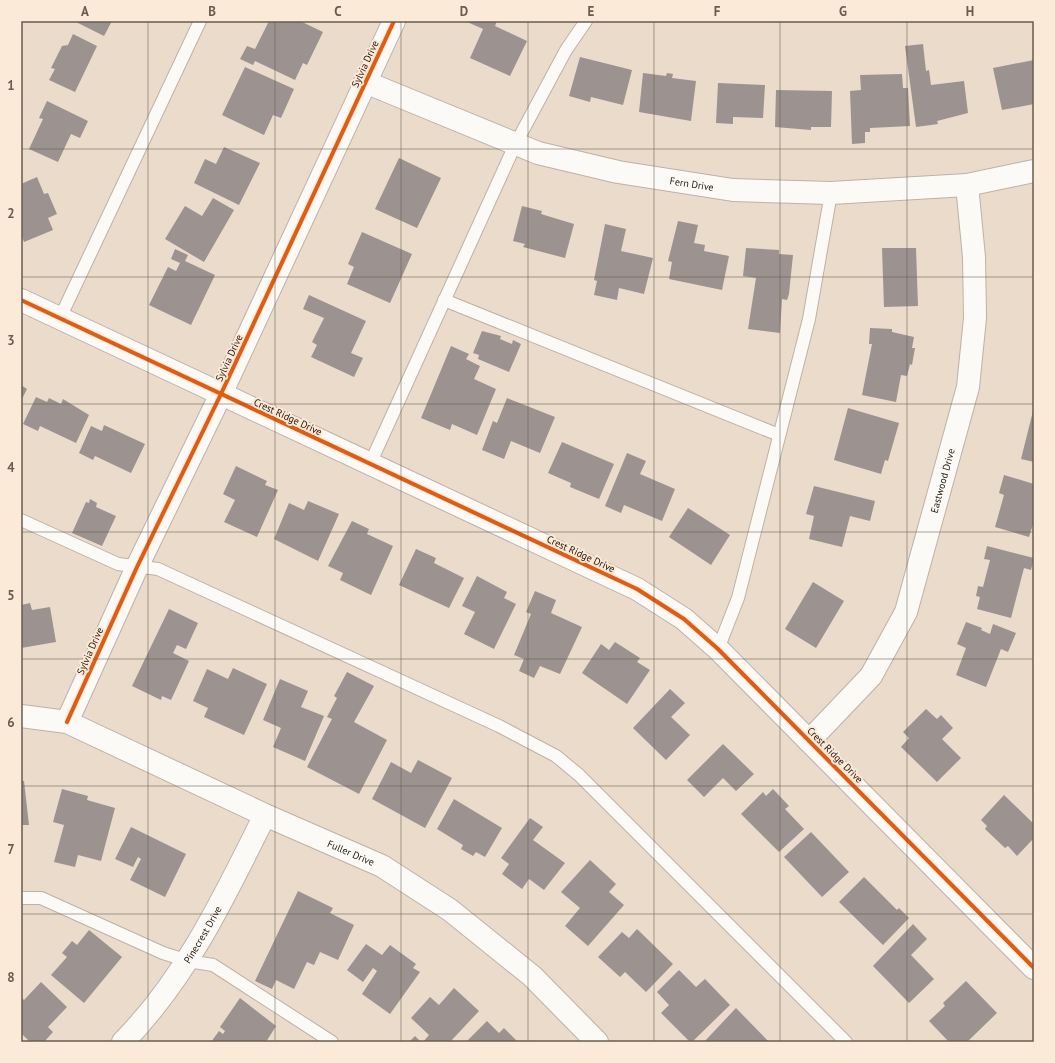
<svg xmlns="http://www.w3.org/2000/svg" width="1055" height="1063" font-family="'PT Sans',sans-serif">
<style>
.building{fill:#9c9290}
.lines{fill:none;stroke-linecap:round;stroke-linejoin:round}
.service-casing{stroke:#beb2a5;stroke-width:14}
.minor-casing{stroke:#beb2a5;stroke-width:24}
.service{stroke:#fcfaf7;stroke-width:12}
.minor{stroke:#fcfaf7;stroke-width:22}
.cycleway-casing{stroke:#fcead9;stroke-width:6}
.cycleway{stroke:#e8590c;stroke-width:4}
.grid{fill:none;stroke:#685c4e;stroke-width:1;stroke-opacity:0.55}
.labels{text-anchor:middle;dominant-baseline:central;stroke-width:4;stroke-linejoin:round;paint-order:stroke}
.street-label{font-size:10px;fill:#21170c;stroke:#fcead9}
.neatline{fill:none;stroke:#685c4e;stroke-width:1.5}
.grid-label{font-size:13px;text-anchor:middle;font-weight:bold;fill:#685c4e}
</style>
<rect width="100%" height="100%" fill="#ebdbca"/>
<!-- building -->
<g class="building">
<path d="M74,21H112L104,36Z"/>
<path d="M269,21H300L323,32L307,65L303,63L295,80L255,61L253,65L240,59L247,46L255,49Z"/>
<path d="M465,21H497L495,26L527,41L510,76L470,58L483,29Z"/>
<path d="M73,34L97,46L75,92L49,80L55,69L51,68L62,46L68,45Z"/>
<path d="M923,44L926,71L929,70L931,85L964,81L968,113L937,121L938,124L916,127L905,46Z"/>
<path d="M580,57L632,70L623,105L591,97L590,102L569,96Z"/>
<path d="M1034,60V104L1002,110L993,68Z"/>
<path d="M245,67L294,89L281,118L273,115L264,135L222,115Z"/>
<path d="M643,73L666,76L667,73L673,74L672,78L696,81L691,121L639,112Z"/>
<path d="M902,74L903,88H908L910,126L870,128V132H865V143L852,144L850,91L861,90L860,75Z"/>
<path d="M718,83L765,85L763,118L733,117V124L716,123Z"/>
<path d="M776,90L832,91L831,127H811V130L775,127Z"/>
<path d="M47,101L88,121L80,138L71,134L58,162L29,149L43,119L39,118Z"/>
<path d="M224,147L260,163L239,205L194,183L205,159L216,164Z"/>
<path d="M399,158L441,178L417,228L375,209Z"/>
<path d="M37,177L44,194L48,193L57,214L48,218L53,230L24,242L21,234V184Z"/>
<path d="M213,198L234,210L204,262L165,239L185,206L202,216Z"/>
<path d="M522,206L542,211L541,214L574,224L565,258L523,247L525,244L513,241Z"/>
<path d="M678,221L698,225L694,243L705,245L704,251L729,256L722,290L669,279L672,262L668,261Z"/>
<path d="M605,224L626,229L621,251L653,258L644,294L619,288L617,300L594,295L597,281L594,280Z"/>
<path d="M362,232L412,254L390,303L347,284L354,267L348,264Z"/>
<path d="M746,248L779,250V254L793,255L789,294L787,300L782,299L780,333L748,329L756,278L743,276Z"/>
<path d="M882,248H916L918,306L884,307Z"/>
<path d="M175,249L188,255L185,261L215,275L191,325L149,305L168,267L176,271L180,263L171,259Z"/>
<path d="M309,295L366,321L351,353L363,358L354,377L311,357L317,345L312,342L324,318L303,309Z"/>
<path d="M870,328L892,329V332L914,337L912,348H915L912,365L910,364L907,376L901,375L896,402L862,395L872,344H869Z"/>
<path d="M482,331L501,336L500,339L512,344L513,340L521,344L509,372L478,359L479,355L473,353Z"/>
<path d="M451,346L469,354L466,359L480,366L474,379L496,389L477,435L452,424L450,430L421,418Z"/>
<path d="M21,385L27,389L21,401Z"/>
<path d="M36,397L47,402L49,398L61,404L63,399L89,415L76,443L40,426L38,431L23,424Z"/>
<path d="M507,398L555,417L540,453L511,441L504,459L482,450L493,421L497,423Z"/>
<path d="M1034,407V462L1021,459Z"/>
<path d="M848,408L899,423L888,461L885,460L881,474L834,460Z"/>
<path d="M104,425L145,444L131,473L95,456L93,460L79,453L91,426L102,431Z"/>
<path d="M562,442L614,464L599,499L570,487L571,483L548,473Z"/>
<path d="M627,453L646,461L640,474L675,489L662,521L624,505L621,513L605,506Z"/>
<path d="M236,466L267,481L265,485L278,490L257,537L224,522L235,500L223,494Z"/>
<path d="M1004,475L1034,484V521L1029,537L995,527L1004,495L999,493Z"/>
<path d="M814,486L875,501L870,521L850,516L842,547L809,539L814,516L806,514Z"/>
<path d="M90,499L97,503L96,507L116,516L102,546L72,533L86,502L89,503Z"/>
<path d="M308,501L339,514L318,561L274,539L289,503L304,510Z"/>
<path d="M688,508L730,535L711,565L669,537Z"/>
<path d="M352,521L369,529L367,534L393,546L371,595L340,580L343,573L328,566Z"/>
<path d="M987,546L1034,558L1031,570L1024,568L1011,618L977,609L980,597L976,596L978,586L983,587L990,560L984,559Z"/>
<path d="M416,549L436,558L434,563L464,578L449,608L399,585Z"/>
<path d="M477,576L507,592L504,598L516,604L494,649L464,634L475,612L462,606Z"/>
<path d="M813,582L844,601L816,648L785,629Z"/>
<path d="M535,591L556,600L551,613L582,627L560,674L540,666L534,678L519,671L524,659L514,655L531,614L526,612Z"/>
<path d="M30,603L32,610L50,607L56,642L21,648V605Z"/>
<path d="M169,609L198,623L186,649L177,645L173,653L189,661L171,700L162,696L161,700L132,686Z"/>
<path d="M966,622L982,628L981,630L990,634L993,624L1016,633L1008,652L1001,649L986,687L956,675L966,648L957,644Z"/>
<path d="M615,642L640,658L637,662L650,670L627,704L582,673L601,644L609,650Z"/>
<path d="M233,668L267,684L244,735L204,717L208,708L193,701L207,669L228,679Z"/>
<path d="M347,672L374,686L354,722L387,740L359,794L307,767L332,719L327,717L337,698L334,696Z"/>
<path d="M280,679L308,691L301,707L324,716L305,761L273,747L281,728L263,720Z"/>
<path d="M670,689L685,703L671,717L690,735L666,760L633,728Z"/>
<path d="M926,709L937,719L941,715L953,728L942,739L961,758L937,782L901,747L909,738L903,732Z"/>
<path d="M723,744L754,774L736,791L723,778L704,797L687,780Z"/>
<path d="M418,760L452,778L425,828L372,799L391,762L411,773Z"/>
<path d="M21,781H24L29,825H21Z"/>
<path d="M62,789L88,796L87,800L115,808L101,861L78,855L75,867L54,862L64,825L53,822Z"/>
<path d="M773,789L789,806L785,809L804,829L779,852L741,814L763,792L766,796Z"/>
<path d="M1004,795L1034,824V838L1017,856L1008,846L1005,848L985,829L987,826L981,820Z"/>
<path d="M454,799L502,828L485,857L476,852L473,856L461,849L463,845L437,829Z"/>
<path d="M530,818L543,827L533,840L565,863L544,890L529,879L522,889L502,874L509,864L501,858Z"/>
<path d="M131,827L186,854L165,897L130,880L141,859L138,857L133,867L115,859Z"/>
<path d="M811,832L849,872L822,897L784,857Z"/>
<path d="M590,860L616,884L609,892L624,905L588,946L565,926L580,908L561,892Z"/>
<path d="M864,877L897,910L899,908L909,918L883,945L839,902Z"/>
<path d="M298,891L333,908L330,913L354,925L338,960L320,952L314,965L307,962L294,989L276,980L272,989L255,981Z"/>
<path d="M913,924L927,939L911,955L934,979L909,1003L873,966Z"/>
<path d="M637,929L673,964L646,992L625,972L620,977L598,957L622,932L629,938Z"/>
<path d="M89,930L122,957L84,1003L51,975L67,957L62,953L72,941L77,945Z"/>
<path d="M366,944L382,955L390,945L416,964L413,968L420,972L390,1014L362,994L377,971L373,968L363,982L347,970Z"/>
<path d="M679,970L696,987L705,979L730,1005L692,1042H690L661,1013L669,1005L657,992Z"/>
<path d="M966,981L997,1013L967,1042H949L929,1021L945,1006L943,1003Z"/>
<path d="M41,982L67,1007L48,1027L53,1032L44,1042H30L21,1033V997L24,1000Z"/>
<path d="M454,988L479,1011L450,1042H423L429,1035L411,1018L430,997L439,1005Z"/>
<path d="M240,998L276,1026L266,1042H211L219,1031L223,1034L225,1031L220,1027Z"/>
<path d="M736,1008L769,1042H704Z"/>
<path d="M487,1021L499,1033L504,1028L518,1042H466Z"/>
<path d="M415,1036L421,1042H409Z"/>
</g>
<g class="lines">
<defs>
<g id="service">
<path d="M444,300L779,435"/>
<path d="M60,318L200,21"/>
<path d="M370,464L515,145L566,50L586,21"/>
<path d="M21,520L118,564L158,569L499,726L556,756L579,775L846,1042"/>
<path d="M718,649L738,598L809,319L831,193"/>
<path d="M21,898H41L163,953L188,961L213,965L332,1042"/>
</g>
<g id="minor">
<path id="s1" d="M365,82L538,153L618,172L733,190L831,193L967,185L1034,171"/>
<path d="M21,300L637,589L684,619L718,649L1034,968"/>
<path id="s2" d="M21,716L67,722L265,815L382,866L450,910L532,976L597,1042"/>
<path d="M67,722L137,567L221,394L394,21"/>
<path id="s3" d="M809,741L871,676L906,612L968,387L975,318L974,257L967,185"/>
<path id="s4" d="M123,1042C187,977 225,895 265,815"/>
</g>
</defs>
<!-- service casing -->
<use href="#service" class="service-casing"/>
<!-- minor casing -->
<use href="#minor" class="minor-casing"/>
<!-- service -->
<use href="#service" class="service"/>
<!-- minor -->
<use href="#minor" class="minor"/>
<defs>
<g id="cycleway">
<path d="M21,300L637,589L684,619L718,649L1034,968"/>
<path d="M67,722L137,567L221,394L394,21"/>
</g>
</defs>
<!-- cycleway casing -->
<use href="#cycleway" class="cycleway-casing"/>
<!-- cycleway -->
<use href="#cycleway" class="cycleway"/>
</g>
<!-- grid -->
<path class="grid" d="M148,21V1042M275,21V1042M401,21V1042M528,21V1042M654,21V1042M780,21V1042M907,21V1042M21,149H1034M21,277H1034M21,404H1034M21,532H1034M21,659H1034M21,786H1034M21,914H1034"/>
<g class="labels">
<!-- street labels -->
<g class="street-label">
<text transform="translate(365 64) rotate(-65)">Sylvia Drive</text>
<text stroke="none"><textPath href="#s1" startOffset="344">Fern Drive</textPath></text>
<text transform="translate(229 358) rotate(-65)">Sylvia Drive</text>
<text transform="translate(288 417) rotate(25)">Crest Ridge Drive</text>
<text stroke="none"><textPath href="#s3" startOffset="299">Eastwood Drive</textPath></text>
<text transform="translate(581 554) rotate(25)">Crest Ridge Drive</text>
<text transform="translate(90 651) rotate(-66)">Sylvia Drive</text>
<text transform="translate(835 755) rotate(45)">Crest Ridge Drive</text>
<text stroke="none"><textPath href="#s2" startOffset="359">Fuller Drive</textPath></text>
<text stroke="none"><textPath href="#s4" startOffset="134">Pinecrest Drive</textPath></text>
</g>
</g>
<!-- border -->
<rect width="1055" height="1063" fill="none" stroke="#fcead9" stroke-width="44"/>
<rect x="22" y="22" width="1011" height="1019" class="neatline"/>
<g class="grid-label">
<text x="85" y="16">A</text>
<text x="212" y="16">B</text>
<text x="338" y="16">C</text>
<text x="464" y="16">D</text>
<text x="591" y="16">E</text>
<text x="717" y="16">F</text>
<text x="843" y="16">G</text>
<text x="970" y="16">H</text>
<text x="11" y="90">1</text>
<text x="11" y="218">2</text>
<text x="11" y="345">3</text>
<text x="11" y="472">4</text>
<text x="11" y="600">5</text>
<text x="11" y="727">6</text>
<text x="11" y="854">7</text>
<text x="11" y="982">8</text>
</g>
</svg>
